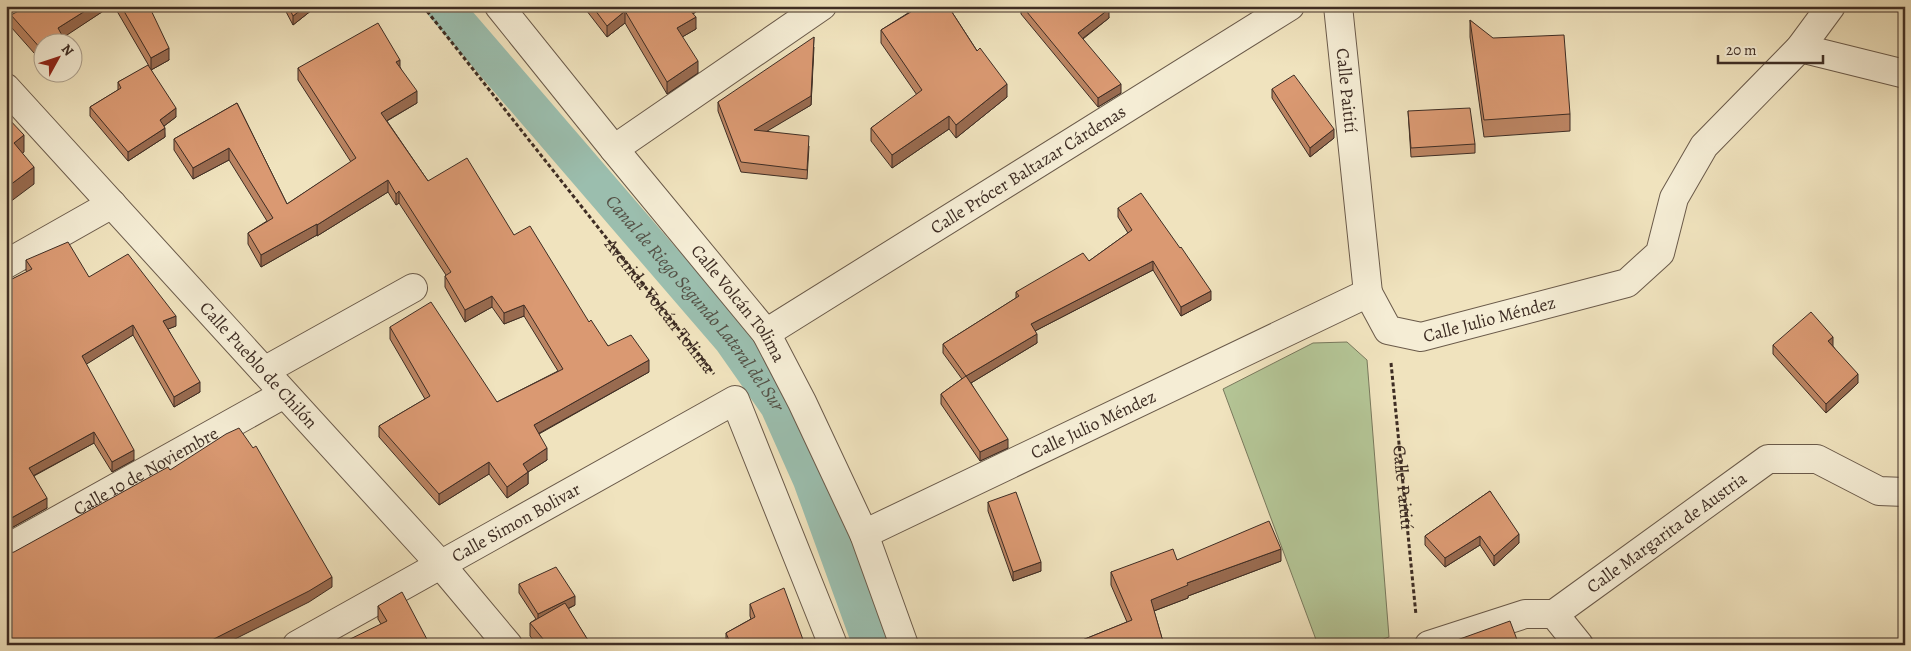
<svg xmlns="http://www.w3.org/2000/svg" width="1911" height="651" font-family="Alegreya,serif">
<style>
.green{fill:#b4c596;stroke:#79795d}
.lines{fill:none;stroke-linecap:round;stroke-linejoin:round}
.canal{stroke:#9bbeae;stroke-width:36}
.minor-casing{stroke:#6a5a4a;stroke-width:30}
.path{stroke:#3e2d24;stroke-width:3;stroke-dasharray:4 2.5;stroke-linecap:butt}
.minor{stroke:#f5edd5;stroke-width:28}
.wall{fill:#bb8462;stroke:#3e2d24}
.shaded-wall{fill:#996b50;stroke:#3e2d24}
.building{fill:#da9972;stroke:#3e2d24}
.labels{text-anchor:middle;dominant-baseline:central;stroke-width:4.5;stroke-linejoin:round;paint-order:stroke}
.street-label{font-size:18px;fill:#3e2d24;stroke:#f5edd5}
.water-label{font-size:19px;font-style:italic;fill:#555146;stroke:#f5edd5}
</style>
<rect width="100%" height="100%" fill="#f0e3be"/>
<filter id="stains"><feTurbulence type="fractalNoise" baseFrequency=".004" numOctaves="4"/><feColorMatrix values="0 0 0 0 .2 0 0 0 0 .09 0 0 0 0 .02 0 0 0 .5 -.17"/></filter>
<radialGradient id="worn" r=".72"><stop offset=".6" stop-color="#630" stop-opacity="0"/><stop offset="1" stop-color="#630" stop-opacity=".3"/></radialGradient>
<!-- green -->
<path class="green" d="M1347,342L1367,360L1389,637L1368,645H1318L1223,389L1313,343Z"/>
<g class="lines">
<!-- canal -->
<path class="canal" id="s1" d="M444,6L731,339L778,406L811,480L871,645"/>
<defs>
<g id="minor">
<path id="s4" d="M499,6L614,149L766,333L802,402L864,534L904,645"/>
<path id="s5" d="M1338,6L1368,293"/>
<path d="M1800,48L1905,74"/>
<path id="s6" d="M6,88L441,565L508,645"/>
<path d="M614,149L822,6"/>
<path d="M6,264L112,204"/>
<path id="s7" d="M766,333L1290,6"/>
<path d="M264,371L413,288"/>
<path id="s8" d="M864,534L1368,293L1388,330L1421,337L1627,283L1660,253L1674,198L1704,146L1800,48L1831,6"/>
<path id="s9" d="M6,549L284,394"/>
<path d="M1554,614L1579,645"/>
<path id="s10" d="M297,645L735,400L833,645"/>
<path id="s11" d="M1429,645L1525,614H1554L1768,459H1817L1879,491L1905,492"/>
</g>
</defs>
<!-- minor casing -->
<use href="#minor" class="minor-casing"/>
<!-- path -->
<g class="path">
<path id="s2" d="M423,6L714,374"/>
<path id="s3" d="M1391,363L1416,615"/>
</g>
<!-- minor -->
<use href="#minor" class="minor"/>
</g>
<!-- wall -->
<g class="wall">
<path d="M111,6L63,37L64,42H42V62L11,27V15Z"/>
<path d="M114,6H149L169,60L151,70L176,117L164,126L165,137L128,161L90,116V107L118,90V82L149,66Z"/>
<path d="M283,6H317L293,25Z"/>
<path d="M583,6H704L693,14L696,29L682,37L698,73L667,94L625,23L607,37Z"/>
<path d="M908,6H948L1007,97L956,138L949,129L892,168L871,141V128L917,95L881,43V30L908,13Z"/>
<path d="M1021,6H1106L1109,18L1083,39L1121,93L1098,107L1021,14Z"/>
<path d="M1470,20L1570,114V131L1484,137L1470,37Z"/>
<path d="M814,47L811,105L766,131L809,146L807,179L741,172L718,111V102Z"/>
<path d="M400,67L417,103L387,121L428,181L514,235L608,346L649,372L539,434L547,460L528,472V484L507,498L489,474L439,505L379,437V426L425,399L390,339V327L497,402L558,371L524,316L504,324L492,307L465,322L445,287V276L446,275L399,203L396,205L388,192L317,236V235L261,267L248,244V233L267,221L229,160L193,179L174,150V139L237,103L287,204L351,162L298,80V68Z"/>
<path d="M1272,89L1334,138L1310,157L1272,98Z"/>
<path d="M1408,111L1475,144V153L1411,157Z"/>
<path d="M1118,208L1211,300L1181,316L1153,270L1035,331L1037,343L971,383L1008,448L980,461L941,404V394L962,379L943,353V344L1016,298V292L1089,261L1128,233L1118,217Z"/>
<path d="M26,260L89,277L176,326L168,329L200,392L174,407L133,335L86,364L134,460L112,472L94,443L34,476L47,508L6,531V282L27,272L26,271Z"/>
<path d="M1773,345L1833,346L1858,383L1826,413L1773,354Z"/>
<path d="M1490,491L1519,543L1494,566L1480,545L1445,567L1425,545V536Z"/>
<path d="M988,502L1041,571L1013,581L988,511Z"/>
<path d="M1177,560L1281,561L1188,596V598L1154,611L1164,645H1075V643L1127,622L1111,585V572Z"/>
<path d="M519,584L575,605L568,609L591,645H537L530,636V623L536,619L519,593Z"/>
<path d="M750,604L805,645H726V633L751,619L750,616Z"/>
<path d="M378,606L430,645L381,624L378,619Z"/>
</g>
<!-- shaded-wall -->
<g class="shaded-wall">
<path d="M93,6H111L58,41V28Z"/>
<path d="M306,6H317L293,25V16Z"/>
<path d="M688,6H704L687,18V7Z"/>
<path d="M1109,9V18L1078,42V33Z"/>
<path d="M625,11V23L607,37V26Z"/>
<path d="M696,17V29L677,40V28Z"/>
<path d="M814,37L811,105L754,139V130Z"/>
<path d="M169,48V60L151,70V58Z"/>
<path d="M400,60V71L396,62Z"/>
<path d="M698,61V73L667,94V82Z"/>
<path d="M1007,84V97L956,138V125Z"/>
<path d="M1121,84V93L1098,107V98Z"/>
<path d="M417,91V103L381,124V113Z"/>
<path d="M176,108V117L160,129V120Z"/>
<path d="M949,116V129L892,168V155Z"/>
<path d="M165,128V137L128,161V152Z"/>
<path d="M1334,129V138L1310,157V148Z"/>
<path d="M24,135V152L14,160V143Z"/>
<path d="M229,148V160L193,179V168Z"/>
<path d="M34,167V184L6,205V188Z"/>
<path d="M388,180V192L317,236V225Z"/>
<path d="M399,191V203L396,205V194Z"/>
<path d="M317,224V235L261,267V255Z"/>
<path d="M1153,261V270L1031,333V324Z"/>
<path d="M1211,291V300L1181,316V307Z"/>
<path d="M492,296V307L465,322V310Z"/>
<path d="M524,305V316L504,324V313Z"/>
<path d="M176,316V326L163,331V321Z"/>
<path d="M133,325V335L82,367V356Z"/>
<path d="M1037,334V343L966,386V376Z"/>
<path d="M1833,337V346L1828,341Z"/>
<path d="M649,360V372L534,436V425Z"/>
<path d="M1858,374V383L1826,413V404Z"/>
<path d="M200,382V392L174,407V397Z"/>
<path d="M94,432V443L29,478V468Z"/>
<path d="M1008,439V448L980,461V452Z"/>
<path d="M547,448V460L523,475V464Z"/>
<path d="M134,450V460L112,472V462Z"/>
<path d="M489,462V474L439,505V494Z"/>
<path d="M528,472V484L507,498V487Z"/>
<path d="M47,498V508L6,531V521Z"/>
<path d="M1519,534V543L1494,566V556Z"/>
<path d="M1480,536V545L1445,567V558Z"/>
<path d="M1281,549V561L1188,596V598L1151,612V600L1187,583Z"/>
<path d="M1041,562V571L1013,581V572Z"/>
<path d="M332,577V587L309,602L223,645H202Z"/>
<path d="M575,596V605L538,623V614Z"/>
</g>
<!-- building -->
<g class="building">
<path d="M28,6H93L58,28L64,39L58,42H42V50L11,15Z"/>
<path d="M121,6H149L169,48L151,58Z"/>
<path d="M288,6H306L293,16Z"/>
<path d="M592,6H688L687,7L696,17L677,28L698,61L667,82L625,11L607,26Z"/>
<path d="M911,6H948L977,51L980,48L1007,84L956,125L949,116L892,155L871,128L922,90L881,30L914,10Z"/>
<path d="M1022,6H1106L1109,9L1078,33L1121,84L1098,98Z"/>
<path d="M1470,20L1493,38L1564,35L1570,114L1484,120Z"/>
<path d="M378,23L400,60L396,62L417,91L381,113L428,181L467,158L514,235L530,226L589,322L591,320L608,346L631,335L649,360L534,425L547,448L523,464L528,472L507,487L489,462L439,494L379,426L430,396L390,327L431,302L497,402L563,369L524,305L504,313L492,296L465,310L445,276L451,272L399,191L396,194L388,180L317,225V224L261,255L248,233L273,218L229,148L193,168L174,139L237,103L287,204L356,158L298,68Z"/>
<path d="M814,37L811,96L754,130L809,136L807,170L741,162L718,102Z"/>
<path d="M148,65L176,108L160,120L165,128L128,152L90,107L121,88L118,82Z"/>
<path d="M1294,75L1334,129L1310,148L1272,89Z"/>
<path d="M1470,108L1475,144L1411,148L1408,111Z"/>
<path d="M6,116L24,135L14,143L34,167L6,188Z"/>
<path d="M1141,193L1180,248L1181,247L1211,291L1181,307L1153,261L1031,324L1037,334L966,376L943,344L1019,296L1016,292L1083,253L1089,261L1132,230L1118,208Z"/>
<path d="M68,242L89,277L128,254L176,316L163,321L200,382L174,397L133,325L82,356L134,450L112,462L94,432L29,468L47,498L6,521V282L32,269L26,260Z"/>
<path d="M1811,312L1833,337L1828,341L1858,374L1826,404L1773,345Z"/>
<path d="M966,376L1008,439L980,452L941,394Z"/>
<path d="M239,428L253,448L256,446L332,577L309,591L202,645H6V554L14,552L168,467L170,470L226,434Z"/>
<path d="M1490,491L1519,534L1494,556L1480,536L1445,558L1425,536Z"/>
<path d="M1016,492L1041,562L1013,572L988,502Z"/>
<path d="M1269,521L1281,549L1187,583L1188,585L1151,600L1164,645H1075V643L1132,620L1111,572L1173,549L1177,560Z"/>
<path d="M556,567L575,596L538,614L519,584Z"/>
<path d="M784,588L805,645H731L726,633L755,617L750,604Z"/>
<path d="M402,592L430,645H338L387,621L378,606Z"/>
<path d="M565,603L591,645H548L530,623Z"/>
<path d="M1510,621L1519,645H1458L1457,640Z"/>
</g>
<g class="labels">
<!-- street labels -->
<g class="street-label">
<text stroke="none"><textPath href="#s5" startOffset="85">Calle Paitití</textPath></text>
<text stroke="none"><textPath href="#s7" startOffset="309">Calle Prócer Baltazar Cárdenas</textPath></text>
<text stroke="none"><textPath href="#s4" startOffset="382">Calle Volcán Tolima</textPath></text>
<text stroke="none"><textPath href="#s2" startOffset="382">Avenida Volcán Tolima</textPath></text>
<text stroke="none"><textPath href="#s8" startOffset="705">Calle Julio Méndez</textPath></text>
<text stroke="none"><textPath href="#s6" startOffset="375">Calle Pueblo de Chilón</textPath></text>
<text stroke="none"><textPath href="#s8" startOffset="254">Calle Julio Méndez</textPath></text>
<text stroke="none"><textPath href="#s9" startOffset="160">Calle 10 de Noviembre</textPath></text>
<text stroke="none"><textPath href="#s3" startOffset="125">Calle Paitití</textPath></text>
<text stroke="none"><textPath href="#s10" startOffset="251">Calle Simon Bolivar</textPath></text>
<text stroke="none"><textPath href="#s11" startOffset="269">Calle Margarita de Austria</textPath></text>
</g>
<!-- water labels -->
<g class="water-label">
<text stroke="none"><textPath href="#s1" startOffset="389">Canal de Riego Segundo Lateral del Sur</textPath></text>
</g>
</g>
<!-- margin -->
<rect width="1911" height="651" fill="none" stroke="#f0e3be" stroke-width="25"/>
<rect x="8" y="8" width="1896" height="636" fill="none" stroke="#3e2d24" stroke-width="2.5"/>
<rect x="12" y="12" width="1886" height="626" fill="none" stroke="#3e2d24"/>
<!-- north arrow -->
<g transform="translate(58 58) rotate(50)"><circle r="24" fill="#f5edd5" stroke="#aca08e"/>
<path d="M0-4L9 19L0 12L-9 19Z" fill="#8f2418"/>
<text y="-8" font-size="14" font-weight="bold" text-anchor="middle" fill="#3e2d24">N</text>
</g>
<!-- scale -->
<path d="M1718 55v8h105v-8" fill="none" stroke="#3e2d24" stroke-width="2.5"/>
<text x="1726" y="55" font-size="15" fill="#3e2d24" stroke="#f5edd5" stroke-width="4" paint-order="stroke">20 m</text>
<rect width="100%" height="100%" filter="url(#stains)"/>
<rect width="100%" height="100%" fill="url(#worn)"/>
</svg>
